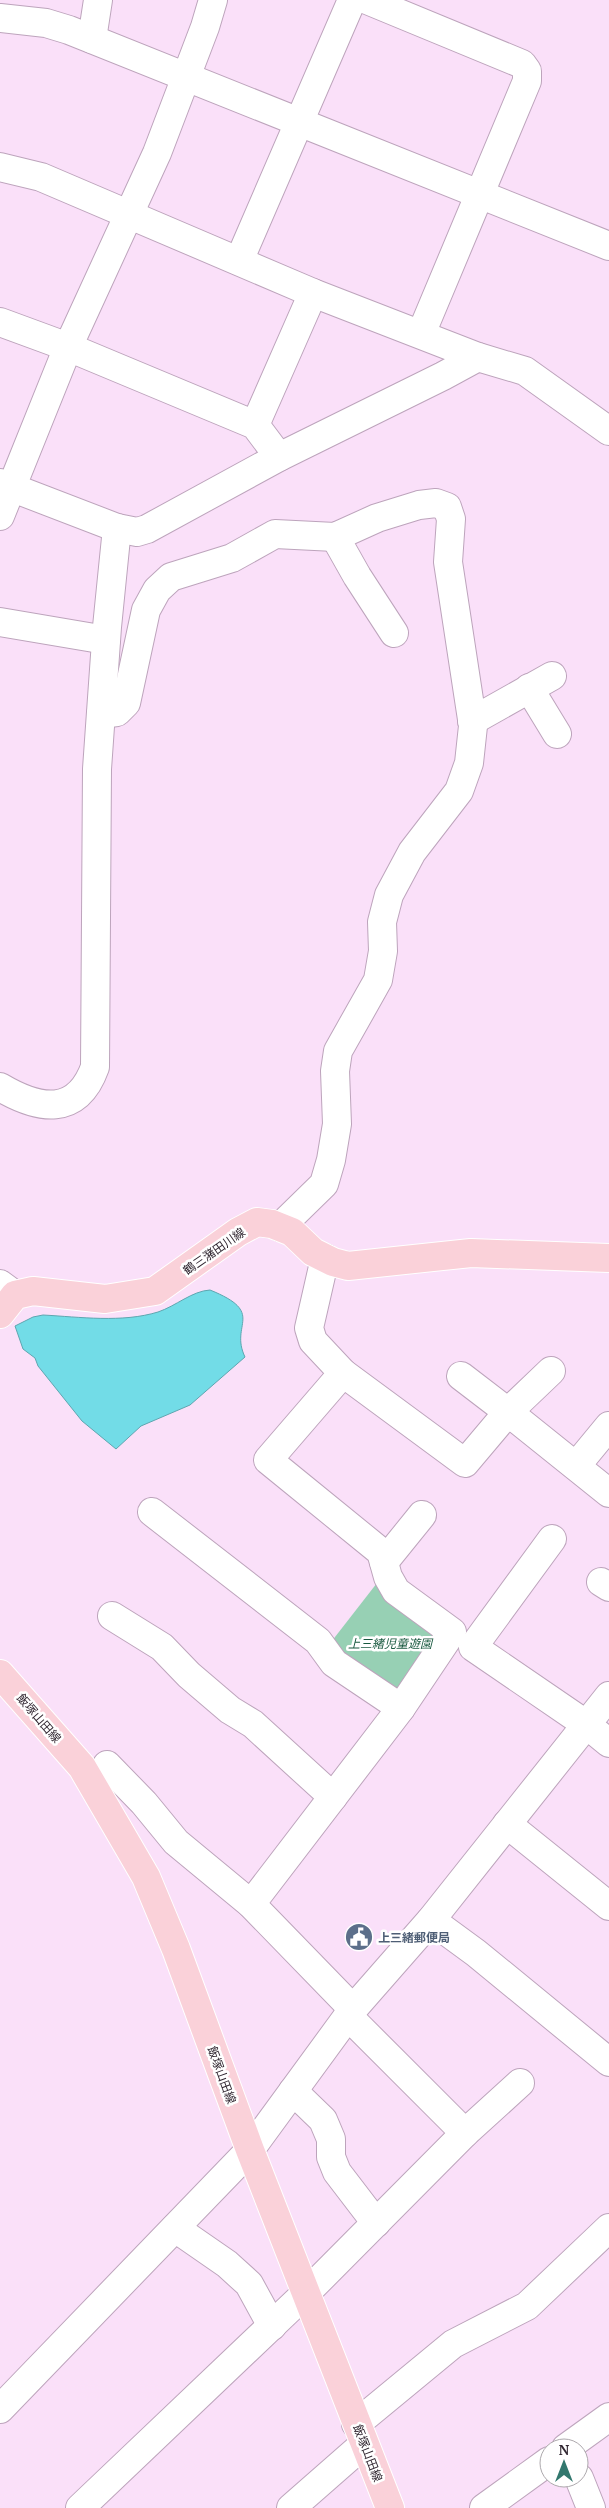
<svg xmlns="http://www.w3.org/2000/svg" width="609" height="2508" font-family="'PT Serif','Noto Sans JP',serif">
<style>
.green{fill:#97d0b4}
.water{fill:#72dce7;stroke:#5ea6b0}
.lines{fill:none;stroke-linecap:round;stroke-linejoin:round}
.minor-casing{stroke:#bda4bc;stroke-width:30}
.major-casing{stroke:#fff;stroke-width:30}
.minor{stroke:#fff;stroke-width:28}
.major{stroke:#fad1d9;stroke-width:28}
.labels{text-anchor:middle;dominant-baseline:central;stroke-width:5;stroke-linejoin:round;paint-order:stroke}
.street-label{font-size:12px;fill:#312731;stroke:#fff}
.park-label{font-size:12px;font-style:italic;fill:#18583f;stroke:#fff}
.service-label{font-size:12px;font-weight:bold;fill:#4e5e75;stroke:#fff;text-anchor:start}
</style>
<rect width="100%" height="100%" fill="#fae0f9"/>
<!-- green -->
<path class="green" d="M377,1583L446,1634L398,1699L328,1646Z"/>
<!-- water -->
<path class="water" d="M210,1290C267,1313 229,1324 245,1357L190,1405L141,1426L116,1449L82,1421L38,1366L35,1358L23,1349L15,1326L33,1317L43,1315C80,1317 122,1323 158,1312C176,1306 192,1291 210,1290Z"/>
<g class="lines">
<defs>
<g id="minor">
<path d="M367,0L522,64L527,71V81L421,334"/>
<path d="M0,18L46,23L69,30L609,246"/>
<path d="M92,39L98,0"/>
<path d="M0,167L41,177L313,293L478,357"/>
<path d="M239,261L352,0"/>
<path d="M0,322L68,347L255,425L279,457"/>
<path d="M255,425L313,293"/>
<path d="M0,483L117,528L137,532L147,529L279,457L443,376L478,357L525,371L609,431"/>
<path d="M0,516L68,347L157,153L205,27L213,0"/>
<path d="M335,537L357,576L394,633"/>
<path d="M0,622L106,640"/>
<path d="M529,688L557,734"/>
<path d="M101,714L117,712L126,703L146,610L157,590L171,577L232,558L275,534L335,537L377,518L419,505L436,503L447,507L451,519L448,562L473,726L469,763L459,791L412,852L389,895L382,922L383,951L378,980L338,1051L335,1071L337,1124L331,1160L324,1184L280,1227"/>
<path d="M472,721L552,676"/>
<path d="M0,1087C39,1110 77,1117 95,1067L97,769L107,627L117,528"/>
<path d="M325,1258L309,1328L313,1341L343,1373L268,1460L381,1552L388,1577L396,1591L452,1632L401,1708L251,1904L353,2009"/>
<path d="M0,1284L15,1295"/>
<path d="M343,1373L465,1463L508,1412L609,1493"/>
<path d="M461,1376L508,1412L551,1371"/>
<path d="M576,1466L609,1426"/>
<path d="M152,1512L318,1641L334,1663L401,1708"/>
<path d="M552,1539L473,1647L587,1725L609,1743"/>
<path d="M384,1562L422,1515"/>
<path d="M601,1582L609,1587"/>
<path d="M112,1616L162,1647L189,1675L230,1710L253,1724L333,1797"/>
<path d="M107,1765L144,1803L176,1842L251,1904"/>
<path d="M507,1824L609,1906"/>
<path d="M431,1920L476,1953L609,2062"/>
<path d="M348,2016L465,2133"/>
<path d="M293,2091L323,2120L331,2139V2157L337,2172L376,2223"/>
<path d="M175,2228L227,2264L249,2284L272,2326"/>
<path d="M0,2409L250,2150L353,2009L431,1920L609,1696"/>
<path d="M356,2424L453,2344L527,2306L609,2228"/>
<path d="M566,2448L609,2417"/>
<path d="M579,2478L591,2508"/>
<path d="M80,2508L307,2292L465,2133L520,2083"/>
<path d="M291,2508L364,2444"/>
<path d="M484,2508L549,2461"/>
</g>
<g id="major">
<path d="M0,1314L15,1295L33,1291L105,1299L155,1291L238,1232L257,1222L272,1224L292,1232L313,1252L333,1262L348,1266L471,1253L609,1258"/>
<path d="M0,1674L82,1767L146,1877L176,1949L250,2150L390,2508"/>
</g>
</defs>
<!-- minor casing -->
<use href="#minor" class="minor-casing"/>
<!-- major casing -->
<use href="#major" class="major-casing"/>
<!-- minor -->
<use href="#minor" class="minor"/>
<!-- major -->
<use href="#major" class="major"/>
</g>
<!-- icons -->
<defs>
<symbol id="civic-disc" viewBox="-11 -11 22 22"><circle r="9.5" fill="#5c6f8a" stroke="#fff"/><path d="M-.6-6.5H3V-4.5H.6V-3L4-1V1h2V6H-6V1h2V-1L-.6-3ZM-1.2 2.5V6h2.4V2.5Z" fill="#fff"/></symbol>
</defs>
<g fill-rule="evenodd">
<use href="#civic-disc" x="343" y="1921" width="32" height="32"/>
</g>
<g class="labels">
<!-- street labels -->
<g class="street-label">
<text transform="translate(214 1251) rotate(-35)">鶴三潴田川線</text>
<text transform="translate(39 1718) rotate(49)">飯塚山田線</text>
<text transform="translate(222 2075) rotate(70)">飯塚山田線</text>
<text transform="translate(368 2453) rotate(69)">飯塚山田線</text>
</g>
<!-- park labels -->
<g class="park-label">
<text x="390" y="1643">上三緒児童遊園</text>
</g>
<!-- service labels -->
<g class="service-label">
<text x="378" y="1937">上三緒郵便局</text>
</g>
</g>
<!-- north arrow -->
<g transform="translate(564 2463)"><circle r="24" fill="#ffffff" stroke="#ada9ad"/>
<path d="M0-4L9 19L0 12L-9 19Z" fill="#33786e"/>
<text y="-8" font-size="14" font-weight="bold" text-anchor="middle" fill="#312731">N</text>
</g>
</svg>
